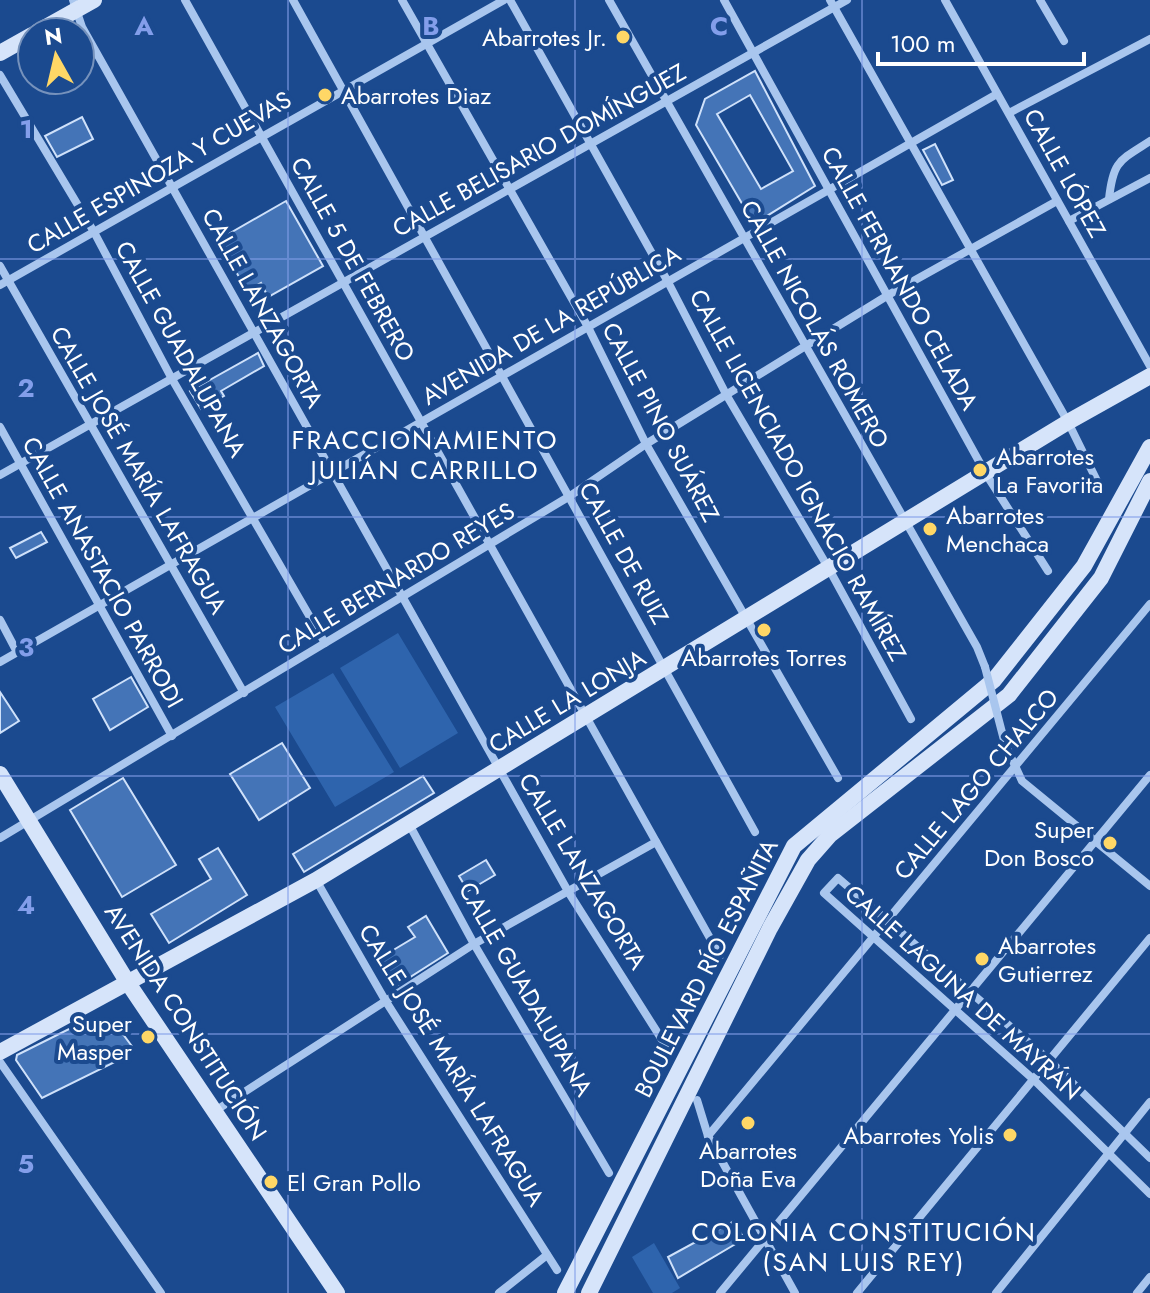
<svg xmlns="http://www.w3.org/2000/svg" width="1150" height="1293" font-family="Jost,sans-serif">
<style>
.pitch{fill:#2e64ad}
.building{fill:#4474b7;stroke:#cfe1fa;stroke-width:2;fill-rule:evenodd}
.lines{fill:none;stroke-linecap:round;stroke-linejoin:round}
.street{stroke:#a9c6ee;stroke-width:8}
.secondary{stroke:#d6e4fa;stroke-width:16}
.street-bridge{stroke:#a9c6ee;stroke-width:8}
.grid{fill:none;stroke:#839eea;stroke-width:2;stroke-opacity:0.55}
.poi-dot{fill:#ffd766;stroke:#1b4a8f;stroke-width:3}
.labels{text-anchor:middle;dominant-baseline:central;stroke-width:8;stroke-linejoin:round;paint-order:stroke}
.poi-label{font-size:24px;fill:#fff;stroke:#1b4a8f;text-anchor:start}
.street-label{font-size:24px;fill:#fff;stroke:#1b4a8f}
.neighbourhood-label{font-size:26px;letter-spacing:2px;fill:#fff;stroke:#1b4a8f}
.grid-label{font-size:26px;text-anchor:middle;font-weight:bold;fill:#839eea;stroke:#1b4a8f;stroke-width:8;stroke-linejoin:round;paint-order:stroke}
</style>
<rect width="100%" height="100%" fill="#1b4a8f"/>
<!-- pitch -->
<g class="pitch">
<path d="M398,633L458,733L400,768L340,668Z"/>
<path d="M333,673L394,772L335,807L275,707Z"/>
<path d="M654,1243L680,1288L672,1293H653L632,1257Z"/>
</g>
<!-- building -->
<g class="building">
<path d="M755,71L815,186L754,224L696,125L705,99ZM750,95L793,171L761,189L717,114Z"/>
<path d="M82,117L93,139L57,157L45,136Z"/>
<path d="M935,144L953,180L942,185L923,150Z"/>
<path d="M286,201L323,266L268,297L261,283L247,291L218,240Z"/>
<path d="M258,353L264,366L221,391L224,396L201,409L190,391Z"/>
<path d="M41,532L47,542L16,558L10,548Z"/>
<path d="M131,677L148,707L110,730L93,699Z"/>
<path d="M0,692L19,721L0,733Z"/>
<path d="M282,743L310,788L259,820L230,774Z"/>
<path d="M423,776L434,793L304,872L293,854Z"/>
<path d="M123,778L176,865L122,897L70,810Z"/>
<path d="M218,848L247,895L169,943L151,914L211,879L199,859Z"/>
<path d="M486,860L495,875L468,891L459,876Z"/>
<path d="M426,916L448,953L396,986L380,958L415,937L408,927Z"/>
<path d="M87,1020L99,1038L116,1025L134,1049L117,1061L42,1098L16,1060L17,1055Z"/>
<path d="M734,1221L744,1239L678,1278L668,1257Z"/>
</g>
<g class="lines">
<!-- street -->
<g class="street">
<path d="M73,0L82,27L569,893L666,1046"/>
<path d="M185,0L720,956"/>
<path d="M293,0L755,832"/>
<path d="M402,0L588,327L646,444L838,778"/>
<path d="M510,0L668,282L727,396L829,569L911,719"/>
<path d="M609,0L977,647L985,667"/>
<path d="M724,0L986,474L1048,571"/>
<path d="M830,0L1068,422L1100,487"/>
<path d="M945,0L1150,366"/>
<path d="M1040,0L1064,41"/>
<path d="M0,75L94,232L172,379L325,643"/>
<path d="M1009,113L1150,39"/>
<path d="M1109,199C1113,161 1119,161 1150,141"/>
<path d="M1069,221L1150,178"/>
<path d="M0,266L244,693"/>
<path d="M0,285L504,0"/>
<path d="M0,427L172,736"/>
<path d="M0,475L847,0"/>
<path d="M0,620L17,652"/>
<path d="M0,662L997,94"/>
<path d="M1005,744L1022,781L1150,886"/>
<path d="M409,824L474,944L609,1173"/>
<path d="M0,838L570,496L646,444L890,294L1057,201"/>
<path d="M316,880L385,1000L557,1270"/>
<path d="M0,1062L161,1293"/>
<path d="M697,1100L708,1136L795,1293"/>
<path d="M215,1111L474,944L656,842"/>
<path d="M708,1136L1150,604"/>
<path d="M1150,1158L1049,1060L838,878L824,893L1033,1079L1150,1194"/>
<path d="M499,1293L547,1255"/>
<path d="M720,1293L1150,775"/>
<path d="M857,1293L1150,938"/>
<path d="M996,1293L1150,1102"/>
<path d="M1137,1293L1150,1277"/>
</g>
<!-- secondary -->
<g class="secondary">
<path d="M37,32L94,0"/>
<path d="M0,53L32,35"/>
<path d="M0,774L128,983L337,1293"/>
<path d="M0,1052L316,880L1068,422L1150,376"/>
<path d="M565,1293L794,846L994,680L1084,566L1150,447"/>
<path d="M589,1293L770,928L808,860L830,835L1009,695L1101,578L1150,481"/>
</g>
<!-- street-bridge -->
<path class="street-bridge" d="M985,667L1005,744"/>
</g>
<!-- grid -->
<path class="grid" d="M288,0V1293M575,0V1293M862,0V1293M0,259H1150M0,517H1150M0,776H1150M0,1034H1150"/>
<!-- markers -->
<g class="poi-dot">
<circle cx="623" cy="37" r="8"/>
<circle cx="325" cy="95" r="8"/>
<circle cx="980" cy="470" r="8"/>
<circle cx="930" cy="529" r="8"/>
<circle cx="764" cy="630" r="8"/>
<circle cx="1110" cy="843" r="8"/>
<circle cx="982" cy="959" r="8"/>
<circle cx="148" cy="1037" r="8"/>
<circle cx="748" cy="1123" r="8"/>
<circle cx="1010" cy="1135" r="8"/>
<circle cx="271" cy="1182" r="8"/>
</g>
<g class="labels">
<!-- poi labels -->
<g class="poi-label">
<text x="607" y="37" text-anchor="end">Abarrotes Jr.</text>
<text x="341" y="95">Abarrotes Diaz</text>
<text x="996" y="456">Abarrotes<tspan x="996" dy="28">La Favorita</tspan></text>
<text x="946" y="515">Abarrotes<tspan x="946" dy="28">Menchaca</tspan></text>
<text x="764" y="657" text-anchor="middle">Abarrotes Torres</text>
<text x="1094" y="829" text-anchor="end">Super<tspan x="1094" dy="28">Don Bosco</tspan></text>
<text x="998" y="945">Abarrotes<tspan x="998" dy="28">Gutierrez</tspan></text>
<text x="132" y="1023" text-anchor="end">Super<tspan x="132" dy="28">Masper</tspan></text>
<text x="994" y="1135" text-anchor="end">Abarrotes Yolis</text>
<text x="748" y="1150" text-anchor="middle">Abarrotes<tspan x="748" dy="28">Doña Eva</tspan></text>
<text x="287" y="1182">El Gran Pollo</text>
</g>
<!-- street labels -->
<g class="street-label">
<text transform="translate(539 150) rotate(-29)">CALLE BELISARIO DOMÍNGUEZ</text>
<text transform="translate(159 172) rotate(-30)">CALLE ESPINOZA Y CUEVAS</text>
<text transform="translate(1065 173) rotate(61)">CALLE LÓPEZ</text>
<text transform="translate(353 259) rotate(61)">CALLE 5 DE FEBRERO</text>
<text transform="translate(900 278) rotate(61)">CALLE FERNANDO CELADA</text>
<text transform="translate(263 308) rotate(61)">CALLE LANZAGORTA</text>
<text transform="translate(815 324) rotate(61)">CALLE NICOLÁS ROMERO</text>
<text transform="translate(551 325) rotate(-30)">AVENIDA DE LA REPÚBLICA</text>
<text transform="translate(181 349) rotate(61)">CALLE GUADALUPANA</text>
<text transform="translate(661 422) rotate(62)">CALLE PINO SUÁREZ</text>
<text transform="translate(139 470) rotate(60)">CALLE JOSÉ MARÍA LAFRAGUA</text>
<text transform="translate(798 475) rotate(61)">CALLE LICENCIADO IGNACIO RAMÍREZ</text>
<text transform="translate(624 553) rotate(61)">CALLE DE RUIZ</text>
<text transform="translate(103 572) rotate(61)">CALLE ANASTACIO PARRODI</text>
<text transform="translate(396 578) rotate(-31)">CALLE BERNARDO REYES</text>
<text transform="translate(567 701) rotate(-31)">CALLE LA LONJA</text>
<text transform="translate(976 784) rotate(-50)">CALLE LAGO CHALCO</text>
<text transform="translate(583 871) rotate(59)">CALLE LANZAGORTA</text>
<text transform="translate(706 968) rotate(-63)">BOULEVARD RÍO ESPAÑITA</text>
<text transform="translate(526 989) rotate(60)">CALLE GUADALUPANA</text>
<text transform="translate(963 992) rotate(42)">CALLE LAGUNA DE MAYRÁN</text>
<text transform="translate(186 1022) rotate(57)">AVENIDA CONSTITUCIÓN</text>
<text transform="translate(452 1065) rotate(58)">CALLE JOSÉ MARÍA LAFRAGUA</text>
</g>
<!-- neighbourhood labels -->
<g class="neighbourhood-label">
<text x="425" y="440">FRACCIONAMIENTO<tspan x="425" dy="30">JULIÁN CARRILLO</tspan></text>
<text x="864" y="1232">COLONIA CONSTITUCIÓN<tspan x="864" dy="30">(SAN LUIS REY)</tspan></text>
</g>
</g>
<g class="grid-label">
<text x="144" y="35">A</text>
<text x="431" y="35">B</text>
<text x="719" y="35">C</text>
<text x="26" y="138">1</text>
<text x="26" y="397">2</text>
<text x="26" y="656">3</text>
<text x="26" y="914">4</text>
<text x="26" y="1173">5</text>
</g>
<!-- north arrow -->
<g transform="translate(56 56) rotate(352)"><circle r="38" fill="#1b4a8f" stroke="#7692bc" stroke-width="2"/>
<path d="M0-6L14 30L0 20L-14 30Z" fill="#ffd766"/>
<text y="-12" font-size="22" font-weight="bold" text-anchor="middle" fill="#ffffff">N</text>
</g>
<!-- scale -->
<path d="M878 52v12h206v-12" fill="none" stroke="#ffffff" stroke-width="4"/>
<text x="890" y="52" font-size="24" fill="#ffffff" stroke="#1b4a8f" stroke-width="6" paint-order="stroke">100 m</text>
</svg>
